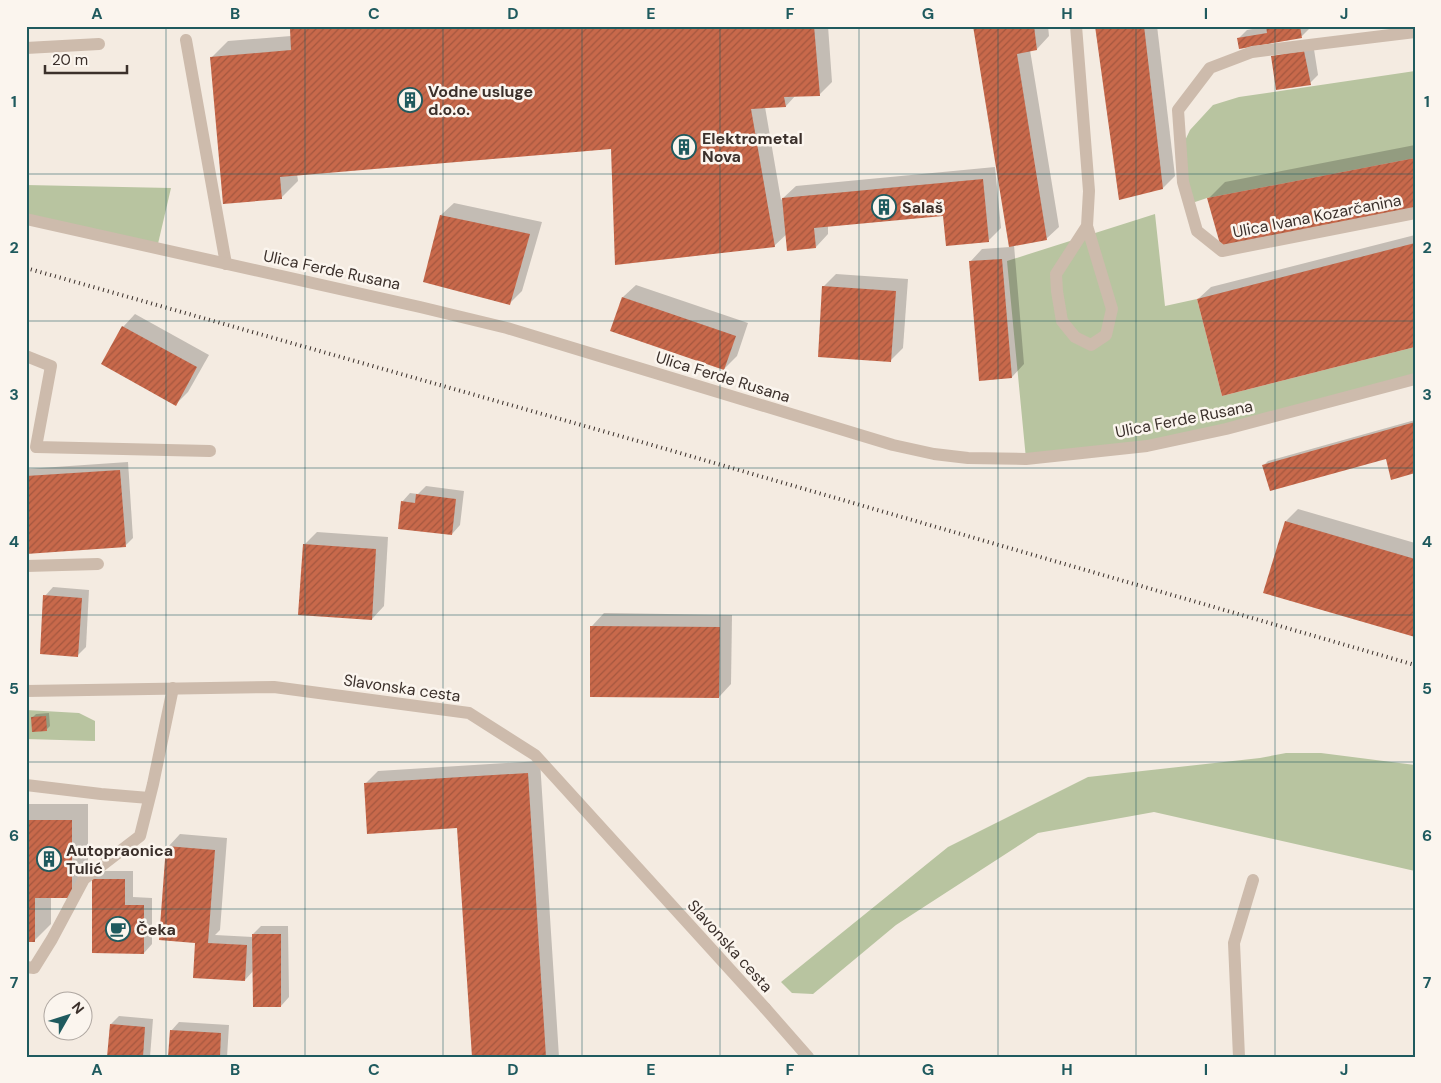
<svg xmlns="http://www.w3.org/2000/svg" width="1441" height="1083" font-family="'DM Sans',sans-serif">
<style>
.green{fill:#b8c4a0}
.shadow{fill:#0003}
.building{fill:url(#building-hatch)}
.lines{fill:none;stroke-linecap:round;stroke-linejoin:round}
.lane{stroke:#cdbbac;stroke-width:12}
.street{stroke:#cdbbac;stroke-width:12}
.rail{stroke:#3b302b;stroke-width:4;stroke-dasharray:1 4;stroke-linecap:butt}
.grid{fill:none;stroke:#1f5a5e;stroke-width:1;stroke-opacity:0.55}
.labels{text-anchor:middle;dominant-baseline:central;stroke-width:5;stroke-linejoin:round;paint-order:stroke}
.poi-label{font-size:16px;font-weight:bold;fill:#3b302b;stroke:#fbf5ee;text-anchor:start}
.street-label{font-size:16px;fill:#3b302b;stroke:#fbf5ee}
.neatline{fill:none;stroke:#1f5a5e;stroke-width:2}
.grid-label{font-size:16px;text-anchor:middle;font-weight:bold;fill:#1f5a5e}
</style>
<defs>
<pattern id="building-hatch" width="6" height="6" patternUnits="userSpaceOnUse" patternTransform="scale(1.25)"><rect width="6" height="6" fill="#c8694b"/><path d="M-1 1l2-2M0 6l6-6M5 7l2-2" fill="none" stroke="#a4573f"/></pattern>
</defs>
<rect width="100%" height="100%" fill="#f4ebe1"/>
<!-- green -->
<g class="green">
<path d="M1415,71V158L1207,198L1189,204L1181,149L1190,130L1213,105L1239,97Z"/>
<path d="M26,185L171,188L157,248L26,216Z"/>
<path d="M1155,214L1165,306L1197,299L1222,396L1415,347V379L1226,429L1026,459L1007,261Z"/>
<path d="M26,710L79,713L95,721V741L26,739Z"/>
<path d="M1286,753H1321L1415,765V871L1154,812L1038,833L896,925L813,994L792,993L781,982L948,847L1088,777L1260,758Z"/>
</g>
<!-- shadow -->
<g class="shadow">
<path d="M294,26H828L832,82L819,95H796L786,106L765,107L781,200L796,186L995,167L1001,228L988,241L944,215L828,226V234L816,247L787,234L774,246L612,148L297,174L298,181L281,198L212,57L228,41L291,36V29Z"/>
<path d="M974,26H1048L1049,36L1037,49L1030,50L1059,227L1046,239L1014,245L1024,364L1012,377L970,262L982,249L1010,247Z"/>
<path d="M1097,26H1157L1175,176L1163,188Z"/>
<path d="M1268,26H1310V28L1302,36L1239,38L1247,30Z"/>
<path d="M1313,43L1318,75L1310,83L1273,57Z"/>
<path d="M1415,145V211L1208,199L1225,182Z"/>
<path d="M454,203L542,222L522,291L510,303L441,215Z"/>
<path d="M1415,235V345L1198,299L1211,287Z"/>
<path d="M836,274L908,279L903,348L891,360L823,287Z"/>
<path d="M636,285L748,323L737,356L724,369L612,330L623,297Z"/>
<path d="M135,314L209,355L188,392L176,404L123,327Z"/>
<path d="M1415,420V472L1387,457L1264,465L1268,461Z"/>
<path d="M128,462L133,538L125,546L26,553V469Z"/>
<path d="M426,486L464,491L460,525L452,534L402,502L410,493L418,494Z"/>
<path d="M1298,509L1415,543V636L1286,521Z"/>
<path d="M317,532L388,537L384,606L372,619L304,545Z"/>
<path d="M53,587L89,590L86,647L78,655L45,596Z"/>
<path d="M604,613L732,615L731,684L719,697L592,626Z"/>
<path d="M49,713L50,726L46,730L32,718L36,714Z"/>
<path d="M540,761L559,1057H474L459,827L365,784L378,771Z"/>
<path d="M26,804H88V880L72,897H51V924L34,941H26Z"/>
<path d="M180,834L227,838L220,930L215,935L253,937V934L261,926H288L289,997L281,1006L253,971L245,980L197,943L168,847Z"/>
<path d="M101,871H133V897L152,898V944L144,953L93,879Z"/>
<path d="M119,1016L153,1019L150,1057H108L111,1024Z"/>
<path d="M179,1022L229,1025L227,1057H169L171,1031Z"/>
</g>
<!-- building -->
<g class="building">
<path d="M314,26H814L820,96L784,97L786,107L751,109L775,247L615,265L611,149L280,177L282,199L223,204L210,57L291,50L290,29Z"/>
<path d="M973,26H1034L1037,50L1017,54L1047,240L1009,247Z"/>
<path d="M1095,26H1144L1163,189L1119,200Z"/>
<path d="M1266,26H1300L1302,38L1239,49L1237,38L1267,33Z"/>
<path d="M1304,51L1311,85L1276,90L1271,56Z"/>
<path d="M1415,158V213L1222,251L1207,198Z"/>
<path d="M983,179L989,242L946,246L943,216L814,228L816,248L787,251L782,198Z"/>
<path d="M440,215L530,234L510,305L423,282Z"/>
<path d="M1415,243V347L1222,396L1197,299Z"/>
<path d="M1002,259L1012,378L979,381L969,261Z"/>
<path d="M822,286L896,291L891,362L818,357Z"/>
<path d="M622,297L736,336L724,370L610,331Z"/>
<path d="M122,326L197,367L176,406L101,364Z"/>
<path d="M1415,422V473L1391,480L1386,459L1270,491L1262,465Z"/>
<path d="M120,470L126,547L26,554V476Z"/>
<path d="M416,494L456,499L452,535L398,529L401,501L415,503Z"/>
<path d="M1285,521L1415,559V637L1263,593Z"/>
<path d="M303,544L376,549L372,620L298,615Z"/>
<path d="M43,595L82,598L78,657L40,654Z"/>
<path d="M590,626L720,627L719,698L590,697Z"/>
<path d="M46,716L47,731L32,732L31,717Z"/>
<path d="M528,773L546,1057H472L457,828L367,834L364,783Z"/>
<path d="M26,820H72V898H35V942H26Z"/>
<path d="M166,846L215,850L208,943L247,945L245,981L193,978L195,943L159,940Z"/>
<path d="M92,879H125V905H144V954L92,953Z"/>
<path d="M252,934H281V1007H253Z"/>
<path d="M110,1024L145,1027L143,1057H107Z"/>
<path d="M170,1030L221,1033L220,1057H168Z"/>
</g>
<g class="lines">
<!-- lane -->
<g class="lane">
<path d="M1076,26L1089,191L1087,226L1112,309L1106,335L1091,345L1075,337L1062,321L1057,291L1056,274L1087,226"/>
<path d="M1415,32L1252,52L1210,68L1178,110L1183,182L1197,231L1222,251L1415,213"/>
<path d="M186,40L226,264"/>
<path d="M26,48L99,44"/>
<path d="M26,356L51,366L36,447L210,451"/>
<path d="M26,566L98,564"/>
<path d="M26,785L101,794L149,798"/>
<path d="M26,967L34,968L52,939L84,879L140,836L153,784L173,688"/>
<path d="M765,1008L808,1057"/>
<path d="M1239,1057L1234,943L1253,880"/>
</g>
<!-- street -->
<g class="street">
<path d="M26,219L420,307L507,328L893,445L934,454L968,458L1026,459L1147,446L1226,429L1415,379"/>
<path d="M26,691L274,687L469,713L535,755L765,1008"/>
</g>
<!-- rail -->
<path class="rail" d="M26,268L652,445L1415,665"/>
</g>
<!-- grid -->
<path class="grid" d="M166,26V1057M305,26V1057M443,26V1057M582,26V1057M720,26V1057M859,26V1057M998,26V1057M1136,26V1057M1275,26V1057M26,174H1415M26,321H1415M26,468H1415M26,615H1415M26,762H1415M26,909H1415"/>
<!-- icons -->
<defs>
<symbol id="building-ring" viewBox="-11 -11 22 22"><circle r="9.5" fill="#fbf5ee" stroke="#1f5a5e" stroke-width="1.5"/><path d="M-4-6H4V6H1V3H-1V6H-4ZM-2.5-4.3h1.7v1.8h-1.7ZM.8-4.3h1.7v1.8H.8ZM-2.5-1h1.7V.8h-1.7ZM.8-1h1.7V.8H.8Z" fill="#1f5a5e"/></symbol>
<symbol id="cafe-ring" viewBox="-11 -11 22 22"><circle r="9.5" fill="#fbf5ee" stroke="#1f5a5e" stroke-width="1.5"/><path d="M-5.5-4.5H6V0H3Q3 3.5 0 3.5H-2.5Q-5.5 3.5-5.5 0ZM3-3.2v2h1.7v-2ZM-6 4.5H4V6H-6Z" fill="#1f5a5e"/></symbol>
</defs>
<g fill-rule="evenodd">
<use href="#building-ring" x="396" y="86" width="28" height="28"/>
<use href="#building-ring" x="670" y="133" width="28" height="28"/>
<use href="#building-ring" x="870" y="193" width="28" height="28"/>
<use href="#building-ring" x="35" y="845" width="28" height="28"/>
<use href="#cafe-ring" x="104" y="915" width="28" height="28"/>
</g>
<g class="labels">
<!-- poi labels -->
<g class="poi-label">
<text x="428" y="91">Vodne usluge<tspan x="428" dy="18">d.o.o.</tspan></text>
<text x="702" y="138">Elektrometal<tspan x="702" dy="18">Nova</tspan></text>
<text x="902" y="207">Salaš</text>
<text x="66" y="850">Autopraonica<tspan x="66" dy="18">Tulić</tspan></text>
<text x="136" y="929">Čeka</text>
</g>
<!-- street labels -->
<g class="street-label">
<text transform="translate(1317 216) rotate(-11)">Ulica Ivana Kozarčanina</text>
<text transform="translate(332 270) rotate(12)">Ulica Ferde Rusana</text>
<text transform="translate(723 377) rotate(17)">Ulica Ferde Rusana</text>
<text transform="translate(1184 419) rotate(-11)">Ulica Ferde Rusana</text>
<text transform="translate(402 688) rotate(8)">Slavonska cesta</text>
<text transform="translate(730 946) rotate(48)">Slavonska cesta</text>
</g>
</g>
<!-- border -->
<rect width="1441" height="1083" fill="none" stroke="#fbf5ee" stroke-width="55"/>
<!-- north arrow -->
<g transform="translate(68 1016) rotate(51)"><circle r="24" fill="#fbf5ee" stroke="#aea6a0"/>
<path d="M0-4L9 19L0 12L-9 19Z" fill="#1f5a5e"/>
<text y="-8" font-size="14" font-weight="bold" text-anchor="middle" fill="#3b302b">N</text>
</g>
<!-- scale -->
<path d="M45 65v8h82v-8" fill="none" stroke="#3b302b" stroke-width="2.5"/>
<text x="52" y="65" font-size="15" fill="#3b302b" stroke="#fbf5ee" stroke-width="4" paint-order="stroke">20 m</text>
<rect x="28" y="28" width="1386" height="1028" class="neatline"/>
<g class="grid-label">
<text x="97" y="19">A</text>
<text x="235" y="19">B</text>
<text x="374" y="19">C</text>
<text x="513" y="19">D</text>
<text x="651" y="19">E</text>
<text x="790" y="19">F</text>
<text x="928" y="19">G</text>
<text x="1067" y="19">H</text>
<text x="1206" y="19">I</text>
<text x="1344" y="19">J</text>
<text x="14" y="107">1</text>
<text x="1427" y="107">1</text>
<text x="14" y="253">2</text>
<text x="1427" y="253">2</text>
<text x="14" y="400">3</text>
<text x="1427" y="400">3</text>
<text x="14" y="547">4</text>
<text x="1427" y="547">4</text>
<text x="14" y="694">5</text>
<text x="1427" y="694">5</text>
<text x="14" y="841">6</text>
<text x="1427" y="841">6</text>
<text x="14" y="988">7</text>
<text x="1427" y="988">7</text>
<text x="97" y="1075">A</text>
<text x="235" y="1075">B</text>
<text x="374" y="1075">C</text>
<text x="513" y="1075">D</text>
<text x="651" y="1075">E</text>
<text x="790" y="1075">F</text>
<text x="928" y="1075">G</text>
<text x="1067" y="1075">H</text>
<text x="1206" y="1075">I</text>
<text x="1344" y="1075">J</text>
</g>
</svg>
